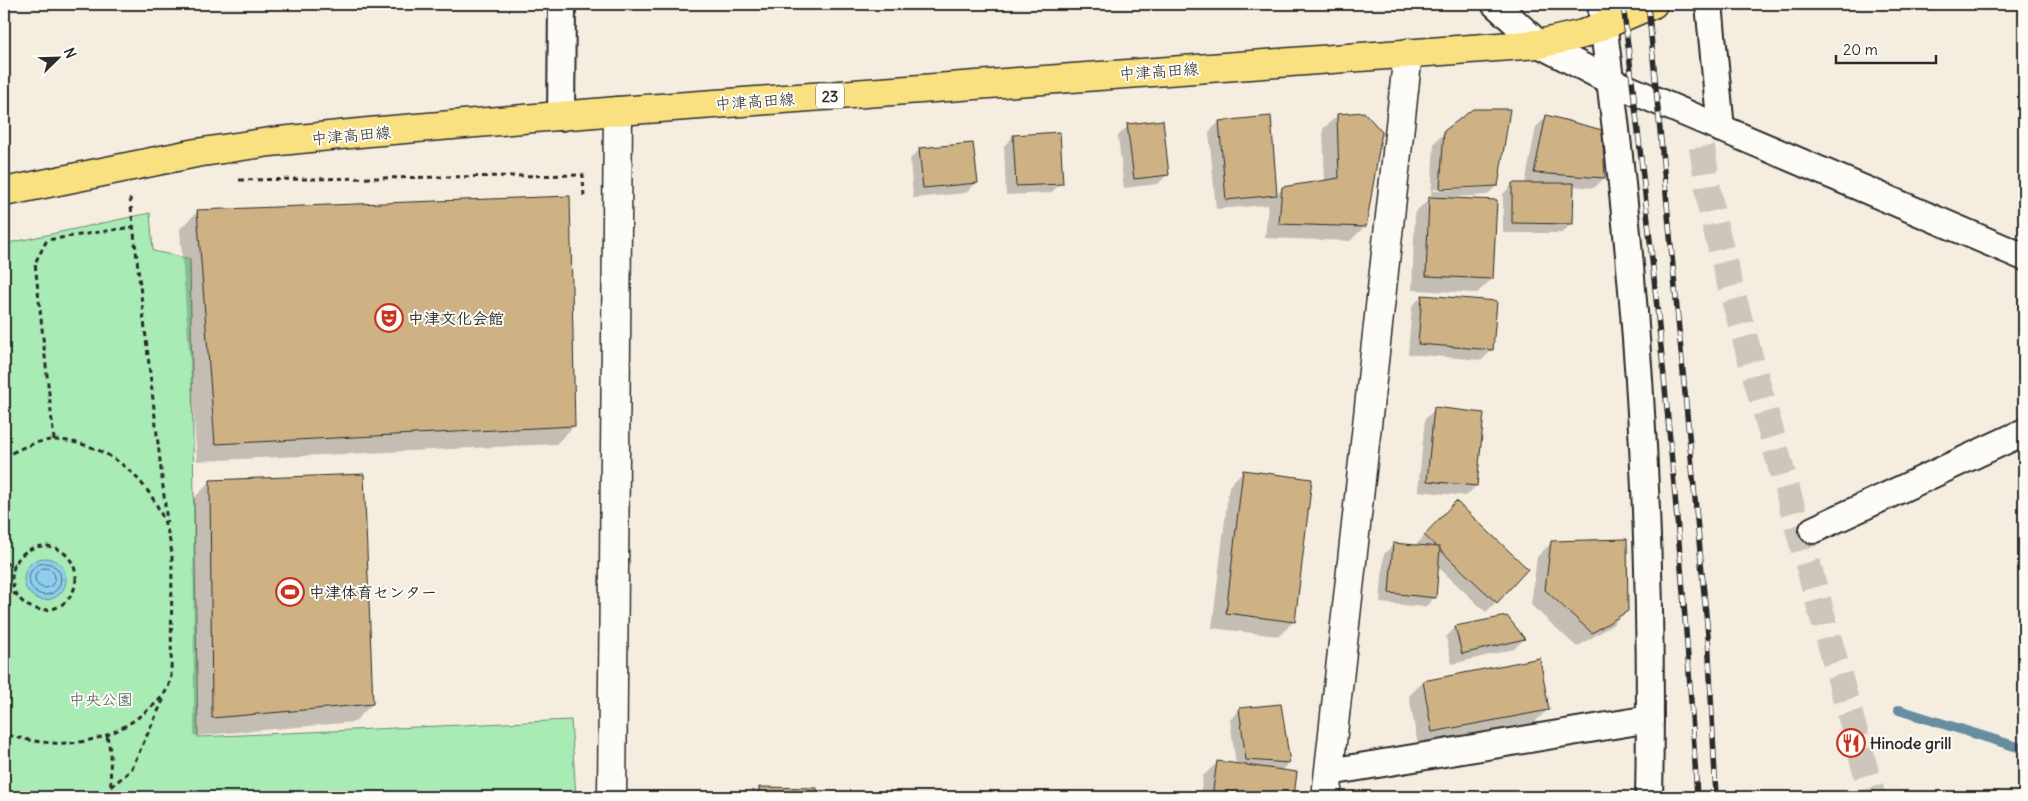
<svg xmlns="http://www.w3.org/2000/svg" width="2028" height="801" font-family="Delius,'Klee One',sans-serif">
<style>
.green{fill:#a8ebb5;stroke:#6a8b70}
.water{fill:#8dceee;stroke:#668da0}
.shadow{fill:#0003;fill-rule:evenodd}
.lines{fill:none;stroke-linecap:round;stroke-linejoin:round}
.shore{stroke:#526c79;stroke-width:1}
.stream{stroke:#668da0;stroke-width:10}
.building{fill:#ceb283;stroke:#2b2b2b}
.street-tunnel{stroke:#ccc6bc;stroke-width:26;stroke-dasharray:26 13;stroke-linecap:butt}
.street-casing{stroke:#2b2b2b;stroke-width:30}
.secondary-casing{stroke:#2b2b2b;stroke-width:31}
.primary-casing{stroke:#2b2b2b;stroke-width:31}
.path{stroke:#2b2b2b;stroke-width:3;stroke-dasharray:5 4;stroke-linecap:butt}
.street{stroke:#fdfcf7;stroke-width:26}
.secondary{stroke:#fdfcf7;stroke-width:28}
.primary{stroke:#f9e181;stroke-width:28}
.rail-casing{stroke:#2b2b2b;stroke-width:5.5}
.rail{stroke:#fdfcf7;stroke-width:4;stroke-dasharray:11;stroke-linecap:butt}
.labels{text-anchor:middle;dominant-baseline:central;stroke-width:4;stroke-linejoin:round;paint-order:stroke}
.shield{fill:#fdfcf7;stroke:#6a6a68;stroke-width:1}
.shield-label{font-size:15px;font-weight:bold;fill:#2b2b2b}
.street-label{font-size:16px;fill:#2b2b2b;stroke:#fdfcf7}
.poi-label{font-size:16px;font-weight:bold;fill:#2b2b2b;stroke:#fdfcf7;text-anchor:start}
.park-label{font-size:16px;fill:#4a5b4e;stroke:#fdfcf7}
</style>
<rect width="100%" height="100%" fill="#f4ede0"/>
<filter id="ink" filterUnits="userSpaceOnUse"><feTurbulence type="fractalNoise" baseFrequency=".02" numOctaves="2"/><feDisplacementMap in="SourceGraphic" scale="10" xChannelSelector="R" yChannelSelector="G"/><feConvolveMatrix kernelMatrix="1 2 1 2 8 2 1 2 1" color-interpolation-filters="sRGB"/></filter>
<g filter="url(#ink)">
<!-- green -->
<path class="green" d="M150,213L153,251L190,259L198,737L571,720L576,797H4V244Z"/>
<!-- water -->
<circle class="water" cx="45" cy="579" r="21"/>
<!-- shadow -->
<g class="shadow">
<path d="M1338,115L1364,227L1350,241L1265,238L1268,205L1216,209L1209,132L1219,122L1276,195L1283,188L1325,182L1323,129Z"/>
<path d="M1546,117L1604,178L1594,188L1572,186V223L1562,233H1503V194L1513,184H1525L1536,127Z"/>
<path d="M1128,126L1168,174L1158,184L1124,188L1118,136Z"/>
<path d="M1445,132L1497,185L1487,195L1455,197L1492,279L1477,293L1412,290L1415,212L1431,198L1434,143ZM1490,185V187L1434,191V189Z"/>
<path d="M1014,136L1061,183L1051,193L1006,195L1004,146Z"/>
<path d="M920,149L976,183L966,193L913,198L910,159Z"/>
<path d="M198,211L574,426L556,444L197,461L180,229Z"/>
<path d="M1422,296L1492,350L1482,360L1408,354L1412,306Z"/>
<path d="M1435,409L1476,486L1466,496L1418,491L1425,419Z"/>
<path d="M1243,471L1294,621L1279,636L1212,628L1229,486Z"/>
<path d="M211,481L372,704L354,722L194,736L193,499Z"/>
<path d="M1446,513L1496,602L1486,612L1437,566L1435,597L1425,607L1380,603L1384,554L1394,544L1415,546Z"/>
<path d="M1552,542L1627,610L1612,625L1577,647L1531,605L1537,557Z"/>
<path d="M1506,617L1524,639L1514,649L1452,664L1446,637L1456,627Z"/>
<path d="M1423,682L1548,709L1533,724L1418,745L1409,696Z"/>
<path d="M1280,705L1289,763L1281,771L1296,773L1292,797H1200L1203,776L1218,762L1236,765L1230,720L1240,709Z"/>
<path d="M759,788L816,789V797H751Z"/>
<path d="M904,796L964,797H903Z"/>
</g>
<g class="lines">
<!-- shore -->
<g class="shore">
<circle cx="45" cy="579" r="16"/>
<circle cx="45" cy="578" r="10"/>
</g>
<!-- stream -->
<path class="stream" d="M1899,710L2024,749"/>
</g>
<!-- building -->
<g class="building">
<path d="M1473,109H1510L1498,186L1440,189L1444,131Z"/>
<path d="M1364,112L1382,132L1366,227L1279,224L1282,187L1339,178L1337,114Z"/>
<path d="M1546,115L1602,130L1605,178L1534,173Z"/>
<path d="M1271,116L1277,195L1226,200L1219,121Z"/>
<path d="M1163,120L1169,175L1134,179L1127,124Z"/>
<path d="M1060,132L1063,184L1016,186L1013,135Z"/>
<path d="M973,143L978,183L923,188L919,148Z"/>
<path d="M1512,183H1574L1573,224L1512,223Z"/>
<path d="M570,196L575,426L215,444L197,210Z"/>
<path d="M1429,197L1497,200L1493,279L1426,276Z"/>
<path d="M1422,295L1497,301L1493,350L1418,344Z"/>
<path d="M1434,407L1484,413L1477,486L1427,481Z"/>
<path d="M1243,470L1312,479L1295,622L1226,613Z"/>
<path d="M364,474L373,704L212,718L210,480Z"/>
<path d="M1456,501L1528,569L1497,603L1424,535Z"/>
<path d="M1627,539L1628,611L1592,633L1545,590L1551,541Z"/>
<path d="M1393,543L1440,547L1436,598L1389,593Z"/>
<path d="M1507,616L1525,639L1462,654L1455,626Z"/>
<path d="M1540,658L1549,710L1432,732L1423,681Z"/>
<path d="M1281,704L1290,763L1246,760L1239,708Z"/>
<path d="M1217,761L1297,772L1294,797H1212Z"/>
<path d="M759,787L817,788V797H759Z"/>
<path d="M903,795L966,796V797H903Z"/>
</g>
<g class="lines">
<!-- street-tunnel -->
<path class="street-tunnel" d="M1702,147L1711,210L1730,285L1873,797"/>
<defs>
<g id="street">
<path d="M1495,4L1539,44L1610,81L2024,257"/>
<path d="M1601,4C1608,67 1617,131 1623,194C1644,394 1653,597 1649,797"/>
<path d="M1709,4L1721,129"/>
<path d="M561,117L562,4"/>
<path d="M1813,530L2024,432"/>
<path d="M1329,772L1650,719"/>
</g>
<g id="secondary">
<path d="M612,797L618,111"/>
<path d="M1326,797L1408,53"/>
</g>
<path id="primary" d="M4,192L196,153L270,142L369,132L618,111L1539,44L1583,34L1653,4"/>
</defs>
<!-- street casing -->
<use href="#street" class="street-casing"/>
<!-- secondary casing -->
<use href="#secondary" class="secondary-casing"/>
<!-- primary casing -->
<use href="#primary" class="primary-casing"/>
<!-- path -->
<g class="path">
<path d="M239,180L583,175L584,197"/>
<path d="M130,198L167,522"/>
<path d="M54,440L35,263L47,240L133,227"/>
<path d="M4,457C19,449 37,440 54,440C117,441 169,497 172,558L171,677C168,694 157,703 144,713C100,748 57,749 4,734"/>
<circle cx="44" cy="578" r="32"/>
<path d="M4,564H15"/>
<path d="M4,594H16"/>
<path d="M4,686L6,687"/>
<path d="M107,736L110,750L111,797"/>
<path d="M111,787L131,770L165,696"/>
</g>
<!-- street -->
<use href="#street" class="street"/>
<!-- secondary -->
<use href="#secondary" class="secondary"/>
<!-- primary -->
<use href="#primary" class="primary"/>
<defs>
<g id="rail">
<path d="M1623,4C1655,268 1682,532 1697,797"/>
<path d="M1648,4L1708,635L1716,797"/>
</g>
</defs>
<!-- rail casing -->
<use href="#rail" class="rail-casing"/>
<!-- rail -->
<use href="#rail" class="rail"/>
</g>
</g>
<!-- icons -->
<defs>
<symbol id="theatre-ring" viewBox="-11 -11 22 22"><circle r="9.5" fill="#fdfcf7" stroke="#c8321e" stroke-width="1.5"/><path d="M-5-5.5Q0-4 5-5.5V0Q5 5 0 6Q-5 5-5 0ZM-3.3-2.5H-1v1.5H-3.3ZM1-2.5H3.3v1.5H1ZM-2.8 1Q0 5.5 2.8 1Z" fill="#c8321e"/></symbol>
<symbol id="stadium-ring" viewBox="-11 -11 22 22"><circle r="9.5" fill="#fdfcf7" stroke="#c8321e" stroke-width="1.5"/><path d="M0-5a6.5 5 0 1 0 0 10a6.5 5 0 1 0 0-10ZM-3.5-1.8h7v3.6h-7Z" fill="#c8321e"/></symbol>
<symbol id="restaurant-ring" viewBox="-11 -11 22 22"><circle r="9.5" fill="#fdfcf7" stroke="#c8321e" stroke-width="1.5"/><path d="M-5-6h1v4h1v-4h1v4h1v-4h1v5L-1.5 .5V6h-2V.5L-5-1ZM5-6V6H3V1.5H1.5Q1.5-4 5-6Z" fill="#c8321e"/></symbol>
</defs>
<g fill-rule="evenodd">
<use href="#theatre-ring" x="373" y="302" width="32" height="32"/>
<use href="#stadium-ring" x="274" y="576" width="32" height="32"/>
<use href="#restaurant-ring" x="1835" y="727" width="32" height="32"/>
</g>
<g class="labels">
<!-- shield labels -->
<rect class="shield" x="816" y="83.5" width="28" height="25" rx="4"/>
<g class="shield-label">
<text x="830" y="96">23</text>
</g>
<!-- street labels -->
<g class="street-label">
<text transform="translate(1159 71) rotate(-4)">中津高田線</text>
<text transform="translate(755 101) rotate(-4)">中津高田線</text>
<text transform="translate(351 135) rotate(-5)">中津高田線</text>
</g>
<!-- poi labels -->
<g class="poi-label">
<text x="408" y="318">中津文化会館</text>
<text x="309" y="592">中津体育センター</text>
<text x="1870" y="743">Hinode grill</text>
</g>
<!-- park labels -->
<g class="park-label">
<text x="101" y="699">中央公園</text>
</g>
</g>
<!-- margin -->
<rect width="2028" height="801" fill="none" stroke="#fdfcf7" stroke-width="20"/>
<rect x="10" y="10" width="2008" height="781" fill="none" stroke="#2b2b2b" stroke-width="2" filter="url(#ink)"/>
<!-- north arrow -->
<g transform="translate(58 58) rotate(67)" stroke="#fdfcf7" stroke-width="4" paint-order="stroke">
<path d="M0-4L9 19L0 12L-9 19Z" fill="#2b2b2b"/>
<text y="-8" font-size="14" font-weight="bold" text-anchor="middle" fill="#2b2b2b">N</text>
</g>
<!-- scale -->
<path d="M1836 55v8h100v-8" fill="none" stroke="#2b2b2b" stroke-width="2.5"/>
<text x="1843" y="55" font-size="15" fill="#2b2b2b" stroke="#fdfcf7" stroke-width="4" paint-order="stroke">20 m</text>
</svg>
